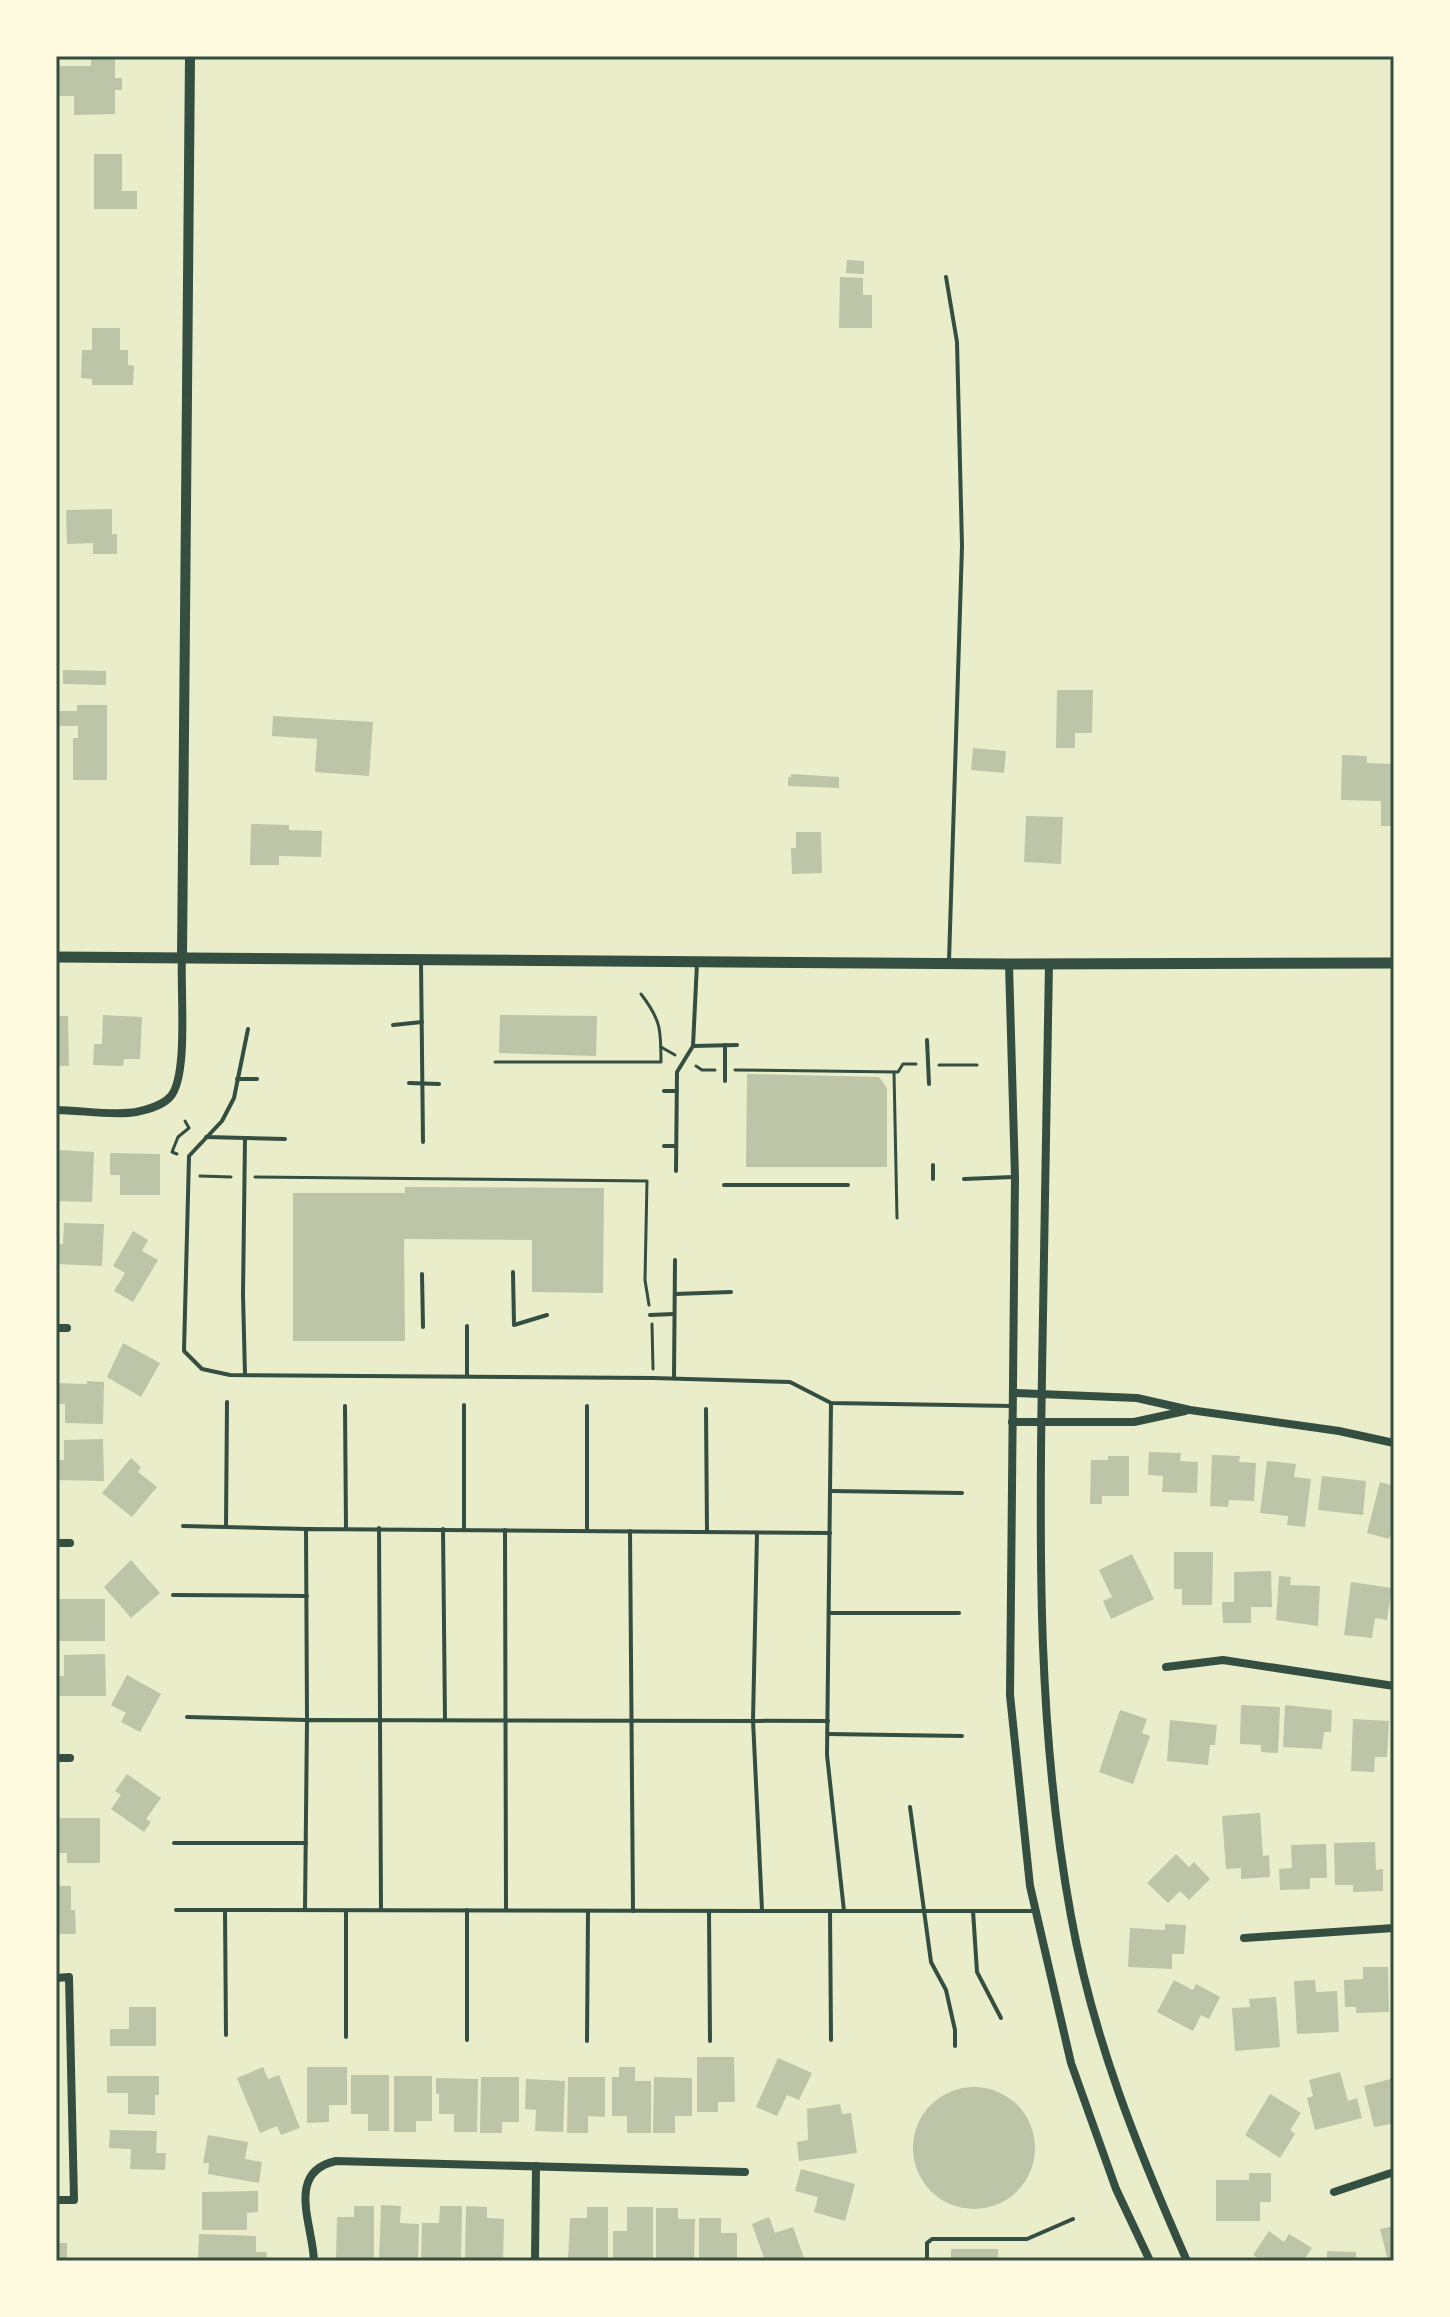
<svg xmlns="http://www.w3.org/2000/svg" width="1450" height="2317" font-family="'Work Sans',sans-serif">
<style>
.building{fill:#bcc5a7}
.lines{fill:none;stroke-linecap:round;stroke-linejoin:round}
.path{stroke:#344e41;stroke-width:3}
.service{stroke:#344e41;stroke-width:4}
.minor{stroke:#344e41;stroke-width:8}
.tertiary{stroke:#344e41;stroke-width:10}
.secondary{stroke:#344e41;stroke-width:11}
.neatline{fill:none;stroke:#344e41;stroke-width:3}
</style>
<rect width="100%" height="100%" fill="#e9edc9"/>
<!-- building -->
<g class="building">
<path d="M91,56H115V78H122V90H115V114L74,115V96H56V66H91Z"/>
<path d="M94,154H122V191H137V209H94Z"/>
<path d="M847,260L864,261V274L846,273Z"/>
<path d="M840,277L863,278V295H872V328H839Z"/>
<path d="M92,328H120V350H128V365L134,366L133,385H92V379L81,378L82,350H92Z"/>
<path d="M112,509V534H117V554H93V543L67,544L66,510Z"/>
<path d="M63,670L106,671V685L63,684Z"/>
<path d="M1057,690H1093L1092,733H1075V748H1056Z"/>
<path d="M77,705H107V780H73V738H78V726H59V711H77Z"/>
<path d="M273,716L373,722L369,776L315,772L317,739L272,736Z"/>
<path d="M973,748L1006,751L1004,773L971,770Z"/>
<path d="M1342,755L1367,756V763L1394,764V826H1381V801L1341,800Z"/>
<path d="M791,774L839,777V788L788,786V777H791Z"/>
<path d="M1026,816L1063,817L1061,864L1024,862Z"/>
<path d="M251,824L289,825V830L322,831L321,857L279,856V865H250Z"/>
<path d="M796,832H821L822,873L792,874L791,848H796Z"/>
<path d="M103,1015L142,1017L140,1059H124L123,1066L93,1065L94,1044H102Z"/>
<path d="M500,1015L597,1016L596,1056L499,1053Z"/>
<path d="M56,1016H68L69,1066H56Z"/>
<path d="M747,1074L879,1077L887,1088V1167H746Z"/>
<path d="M58,1150L94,1152L92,1202L56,1201Z"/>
<path d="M110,1153L160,1154V1195H120V1175H110Z"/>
<path d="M405,1187L604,1188L603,1293L532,1292V1240L404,1239L405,1341H293V1193H405Z"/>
<path d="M64,1223L104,1224L102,1266L56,1264V1244H63Z"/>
<path d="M133,1231L148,1240L142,1251L158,1260L133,1302L114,1291L125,1273L113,1266Z"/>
<path d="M123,1343L160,1363L141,1397L107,1377Z"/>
<path d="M87,1381L104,1382L103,1424L65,1423V1404H56V1383L87,1384Z"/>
<path d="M103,1439L104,1481L56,1480V1460H64V1440Z"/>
<path d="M1149,1452L1181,1453L1180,1461L1198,1462L1197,1493L1162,1492L1163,1476L1148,1475Z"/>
<path d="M1212,1455L1240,1456L1239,1462L1256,1463L1254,1501L1229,1500L1228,1507L1210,1506Z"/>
<path d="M1108,1456H1129V1496H1102V1504H1090L1091,1460H1108Z"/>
<path d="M131,1458L141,1467L138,1472L157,1487L132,1517L102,1493Z"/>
<path d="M1267,1461L1296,1464L1294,1477L1311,1479L1305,1527L1287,1525L1288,1516L1260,1513Z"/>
<path d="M1322,1476L1366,1481L1363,1515L1318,1510Z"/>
<path d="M1380,1482L1394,1486V1536L1390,1535L1389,1539L1367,1533Z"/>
<path d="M1174,1552H1213L1212,1605H1182V1589H1174Z"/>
<path d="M1132,1554L1154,1599L1111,1619L1103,1601L1112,1597L1099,1570Z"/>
<path d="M131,1560L160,1593L131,1618L104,1587Z"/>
<path d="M1271,1571L1272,1607H1251V1623H1223L1222,1602H1234V1572Z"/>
<path d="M1279,1576L1291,1577L1290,1585L1320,1586L1318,1626L1276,1620Z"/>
<path d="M1351,1582L1392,1588L1387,1620L1375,1618L1372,1638L1344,1635Z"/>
<rect x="56" y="1599" width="49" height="42"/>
<path d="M105,1654L106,1696H56V1676H64V1655Z"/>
<path d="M127,1675L161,1694L140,1732L121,1722L126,1713L111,1705Z"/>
<path d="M1241,1705L1280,1707L1278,1753L1261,1752V1745L1240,1744Z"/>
<path d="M1285,1705L1332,1710L1331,1732H1324L1322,1749L1283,1747Z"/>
<path d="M1120,1710L1147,1719L1142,1733L1150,1736L1133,1784L1099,1772Z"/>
<path d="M1353,1719L1389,1721L1387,1757H1375L1374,1772L1351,1771Z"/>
<path d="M1170,1720L1217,1725L1215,1745H1210L1208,1765L1167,1761Z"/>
<path d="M127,1774L161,1798L146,1819L151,1822L144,1832L111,1809L121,1795L115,1791Z"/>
<path d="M1260,1813L1263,1856L1269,1855L1270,1877L1241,1879V1868L1226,1869L1222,1816Z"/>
<path d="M56,1818H100V1863H67V1853H56Z"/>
<path d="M1375,1842L1376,1870L1383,1869V1891L1353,1892V1885H1335L1334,1843Z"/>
<path d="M1326,1844L1327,1878H1310V1889L1280,1890L1279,1869L1292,1868L1291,1845Z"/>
<path d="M1176,1854L1189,1867L1194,1862L1210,1879L1189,1900L1180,1891L1168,1903L1147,1883Z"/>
<path d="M56,1886H71V1910H75L76,1934H56Z"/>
<path d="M1165,1924L1186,1925L1184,1954H1172V1969L1128,1967L1130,1928L1165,1930Z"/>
<path d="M1363,1967H1388L1389,2012L1356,2013V2007H1345L1344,1980L1363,1979Z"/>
<path d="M1174,1980L1193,1990L1196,1984L1220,1997L1209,2019L1201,2015L1193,2031L1157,2012Z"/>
<path d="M1315,1980L1316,1992L1337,1991L1339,2032L1297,2034L1294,1981Z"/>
<path d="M1276,1997L1280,2047L1235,2051L1232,2008L1250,2007L1249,1999Z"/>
<path d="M129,2007H156V2046H110V2029H129Z"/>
<path d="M697,2057H734L735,2102H718V2112H697Z"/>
<path d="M778,2058L812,2073L799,2100L787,2095L777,2116L756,2107Z"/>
<path d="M263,2067L268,2079L279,2075L300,2128L281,2135L277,2126L260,2133L237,2078Z"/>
<path d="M307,2067H347V2105H329V2122L307,2123Z"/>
<path d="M619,2067H635V2081H651V2133H627V2116H612V2077H619Z"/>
<path d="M1340,2072L1348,2101L1357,2098L1362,2118L1315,2130L1307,2098L1313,2096L1309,2080Z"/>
<path d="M351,2075H389V2131H368V2114H351Z"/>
<path d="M107,2076H159V2095H155V2115L128,2114V2093H107Z"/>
<path d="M394,2076H432V2121H416V2132H394Z"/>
<path d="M481,2077H519V2122H502V2133H480Z"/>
<path d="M568,2077H605V2117L588,2116V2133H567Z"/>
<path d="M654,2077L692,2078V2116H675V2133H653Z"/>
<path d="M436,2078L478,2079L477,2132H454V2114H439V2094H436Z"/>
<path d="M1394,2078V2133H1393L1391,2124L1374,2127L1364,2086Z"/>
<path d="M526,2079L565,2081L563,2132L535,2131L536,2110L525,2109Z"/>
<circle cx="974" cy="2148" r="61"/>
<path d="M1270,2094L1301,2113L1290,2130L1295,2134L1280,2158L1245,2135Z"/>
<path d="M840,2104L842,2114L851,2113L857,2153L799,2161L797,2142L808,2140L807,2109Z"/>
<path d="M110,2130L157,2131L156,2153H166L165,2170L130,2169L131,2149L109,2148Z"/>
<path d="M208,2135L248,2142L245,2159L262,2162L259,2183L208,2174L209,2163H203Z"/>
<path d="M801,2169L855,2184L845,2221L814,2212L818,2197L795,2191Z"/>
<path d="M1249,2173H1271V2202H1260V2221H1216V2180H1249Z"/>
<path d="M258,2191V2212L247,2213V2230H202V2192Z"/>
<path d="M381,2205L401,2206L400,2223L419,2224L418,2261H379Z"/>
<path d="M354,2206H374V2261H336L337,2217H354Z"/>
<path d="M440,2206H462L461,2261H421L422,2223H439Z"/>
<path d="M466,2206L487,2207V2218L504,2219L503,2261H465Z"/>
<path d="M587,2207H608V2261H568L570,2218H587Z"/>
<path d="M627,2207H653V2261H613V2231H627Z"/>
<path d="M656,2208H678V2219H695L694,2261H656Z"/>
<path d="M769,2217L775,2233L793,2227L805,2261H765L752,2224Z"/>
<path d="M699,2218H721V2233H737V2261H699Z"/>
<path d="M1394,2226V2261H1388L1380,2229Z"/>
<path d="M1269,2231L1284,2242L1289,2234L1312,2248L1303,2261H1263L1253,2255Z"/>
<path d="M199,2234L256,2236V2252H267L266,2261H198Z"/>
<rect x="56" y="2243" width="11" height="18"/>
<rect x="951" y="2249" width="47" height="12"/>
<path d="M1327,2251L1356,2252V2261H1327Z"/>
</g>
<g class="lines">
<!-- path -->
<g class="path">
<path d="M661,1047L675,1055"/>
<path d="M495,1062H661C661,1030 661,1020 641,994"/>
<path d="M939,1065H977"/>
<path d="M696,1066L702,1070H715"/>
<path d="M735,1070L898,1072L903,1064H916"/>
<path d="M894,1072L897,1218"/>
<path d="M177,1154L172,1152L178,1137L189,1128L185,1121"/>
<path d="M200,1176L231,1177"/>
<path d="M255,1177L647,1181L645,1280L649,1305"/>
<path d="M652,1324L653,1369"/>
</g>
<!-- service -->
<g class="service">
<path d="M946,277L957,342L962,546L949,961"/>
<path d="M421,962L423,1142"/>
<path d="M393,1025L422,1022"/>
<path d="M248,1029L234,1098L222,1121L189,1156L184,1351L202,1369L230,1375L653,1378L790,1382L831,1403L1012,1406"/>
<path d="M927,1040L929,1084"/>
<path d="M693,1046L737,1045"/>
<path d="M237,1079H257"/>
<path d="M725,1081V1045"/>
<path d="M409,1083L439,1084"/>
<path d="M664,1091H677"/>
<path d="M206,1137L285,1139"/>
<path d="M664,1146H676"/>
<path d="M933,1165V1179"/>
<path d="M676,1171L677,1072L693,1046L697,963"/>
<path d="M964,1179L1013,1177"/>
<path d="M724,1185H848"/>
<path d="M513,1272L514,1325L547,1315"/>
<path d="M422,1274L423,1327"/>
<path d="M675,1294L731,1292"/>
<path d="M650,1315L674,1314"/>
<path d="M467,1326V1375"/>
<path d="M245,1375L243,1295L245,1138"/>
<path d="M674,1378L675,1260"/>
<path d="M831,1403L827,1755L844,1911H1034"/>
<path d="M464,1405V1530"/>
<path d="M345,1406L346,1528"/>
<path d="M706,1409L707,1532"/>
<path d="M830,1491L962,1493"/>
<path d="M183,1526L306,1529"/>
<path d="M226,1527L227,1402"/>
<path d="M379,1528L381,1910"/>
<path d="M443,1529L445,1720"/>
<path d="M505,1530L506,1910"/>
<path d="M587,1530V1406"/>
<path d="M630,1531L633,1911"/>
<path d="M757,1533L753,1720L762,1910"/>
<path d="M173,1595L307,1596"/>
<path d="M829,1613H959"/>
<path d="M187,1717L307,1720L306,1529L830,1533"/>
<path d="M828,1734L962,1736"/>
<path d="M910,1807L931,1962L946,1990L955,2030V2046"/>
<path d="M174,1843H306"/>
<path d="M176,1910L844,1911"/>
<path d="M225,1910L226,2035"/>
<path d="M305,1910L307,1720L828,1721"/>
<path d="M467,1910V2040"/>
<path d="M346,1911V2037"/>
<path d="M709,1911L710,2041"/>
<path d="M830,1911L831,2040"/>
<path d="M973,1911L977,1972L1001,2018"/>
<path d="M587,2041L588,1911"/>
<path d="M927,2261V2243L932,2239H1027L1073,2219"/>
</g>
<!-- minor -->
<g class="minor">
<path d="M1049,963C1047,1100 1045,1237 1042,1374C1039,1556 1038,1737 1071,1916C1093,2038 1137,2148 1187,2261"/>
<path d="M1009,964L1015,1177L1010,1695L1030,1886L1071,2063L1116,2189L1150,2261"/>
<path d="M56,1110C80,1110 113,1116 136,1112C146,1110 163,1105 170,1097C189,1077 180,988 182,958"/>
<path d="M56,1328H67"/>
<path d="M1013,1393L1137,1398L1190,1410L1339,1431L1394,1443"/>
<path d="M1012,1422H1134L1185,1411"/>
<path d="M56,1543H70"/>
<path d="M1166,1667L1223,1660L1394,1686"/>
<path d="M56,1758H70"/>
<path d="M1244,1938L1394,1928"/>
<path d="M56,1978L69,1977L74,2200H56"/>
<path d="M1334,2192L1394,2172"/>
<path d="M314,2261C313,2225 285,2172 336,2161L745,2172"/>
<path d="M535,2261L536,2166"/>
</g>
<!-- tertiary -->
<path class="tertiary" d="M182,958L190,56"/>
<!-- secondary -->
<path class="secondary" d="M56,957L1009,964L1394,963"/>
</g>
<!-- border -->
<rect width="1450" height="2317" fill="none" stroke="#fefae0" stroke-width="116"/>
<rect x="58" y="58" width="1334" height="2201" class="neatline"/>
</svg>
